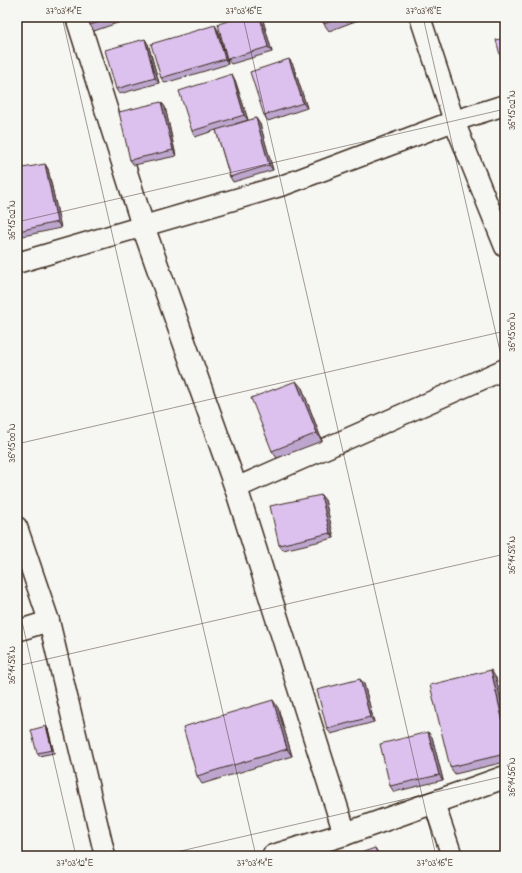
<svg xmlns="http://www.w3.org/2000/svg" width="522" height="873" font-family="'Indie Flower',sans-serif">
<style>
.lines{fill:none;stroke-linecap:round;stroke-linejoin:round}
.street-casing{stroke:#3b2a1e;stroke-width:23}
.secondary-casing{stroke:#3b2a1e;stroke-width:25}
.street{stroke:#f6f6f2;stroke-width:20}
.secondary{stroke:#f6f6f2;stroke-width:22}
.wall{fill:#bda6ce;stroke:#3b2a1e}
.shaded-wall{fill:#9a87a7;stroke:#3b2a1e}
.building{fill:#dcc1ef;stroke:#3b2a1e}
.ticks{fill:none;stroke:#3b2a1e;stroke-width:1;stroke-opacity:0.45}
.neatline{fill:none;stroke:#3b2a1e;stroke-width:1.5}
.ticks-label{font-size:10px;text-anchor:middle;fill:#3b2a1e}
</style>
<rect width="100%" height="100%" fill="#f6f6f2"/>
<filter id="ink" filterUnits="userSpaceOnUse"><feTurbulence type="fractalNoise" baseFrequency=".025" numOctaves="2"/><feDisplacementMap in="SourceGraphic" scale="8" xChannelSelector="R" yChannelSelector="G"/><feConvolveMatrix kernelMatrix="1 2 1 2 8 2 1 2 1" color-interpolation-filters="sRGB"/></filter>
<g filter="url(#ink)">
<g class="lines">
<defs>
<g id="street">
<path d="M420,17L454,121L505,247"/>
<path d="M17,263L284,185L454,121L505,105"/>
<path d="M236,488L505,369"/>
<path d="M17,527L49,621L105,856"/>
<path d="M17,631L49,621"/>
<path d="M434,803L452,856"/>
</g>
<g id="secondary">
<path d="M77,17L143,226L236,488L345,834"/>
<path d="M273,856L345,834L505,777"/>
</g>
</defs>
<!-- street casing -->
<use href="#street" class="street-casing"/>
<!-- secondary casing -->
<use href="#secondary" class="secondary-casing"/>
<!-- street -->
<use href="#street" class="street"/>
<!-- secondary -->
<use href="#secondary" class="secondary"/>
</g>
<!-- wall -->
<g class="wall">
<path d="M88,17H129V19L94,31L90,25Z"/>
<path d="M218,17H226L219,19Z"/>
<path d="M242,17H262L272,52L231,64L227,59Z"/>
<path d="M321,17H366L329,31L324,24Z"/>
<path d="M218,30L228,64L165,83L161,78Z"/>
<path d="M148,44L159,83L119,94L116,89Z"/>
<path d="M289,59L293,65L307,108L268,121L264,115Z"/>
<path d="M235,80L248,120L235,124H260L273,170L233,182L230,177L216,130L195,137L192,131Z"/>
<path d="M161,102L165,107L176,156L134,165L130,160Z"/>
<path d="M45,164L48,169L61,228L23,236L19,231Z"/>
<path d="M302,388L322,441L277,458L272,451Z"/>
<path d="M325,500L334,538L283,550L279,545Z"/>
<path d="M17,590L22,617L17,618Z"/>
<path d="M496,678L505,716V762L455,774L450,767Z"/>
<path d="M364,684L374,722L331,734L327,729Z"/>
<path d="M278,708L292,756L202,784L197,776Z"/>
<path d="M48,729L54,753L39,756L37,753Z"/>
<path d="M432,737L443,780L394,792L390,786Z"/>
</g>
<!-- shaded-wall -->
<g class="shaded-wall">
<path d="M260,17H262L272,52L268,47Z"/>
<path d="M215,25L218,30L228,64L225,59Z"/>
<path d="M145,39L148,44L159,83L155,78Z"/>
<path d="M289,59L293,65L307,108L303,103Z"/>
<path d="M232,74L235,80L248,120L244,115Z"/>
<path d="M161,102L165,107L176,156L173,150Z"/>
<path d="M256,118L260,124L273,170L269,165Z"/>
<path d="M45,164L48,169L61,228L57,222Z"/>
<path d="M296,381L302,388L322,441L317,433Z"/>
<path d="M321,495L325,500L334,538L330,533Z"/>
<path d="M17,590L22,617L17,610Z"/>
<path d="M491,670L496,678L505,716V731Z"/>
<path d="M360,679L364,684L374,722L370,717Z"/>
<path d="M273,700L278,708L292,756L287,749Z"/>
<path d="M46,726L48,729L54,753L52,750Z"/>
<path d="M428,732L432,737L443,780L439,775Z"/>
<path d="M375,848L380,856H378Z"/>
</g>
<!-- building -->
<g class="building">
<path d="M88,17H116L90,25Z"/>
<path d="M242,17H260L268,47L227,59L218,24Z"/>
<path d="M321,17H342L324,24Z"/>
<path d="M215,25L225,59L161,78L151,44Z"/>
<path d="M505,38V73L496,40Z"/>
<path d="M145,39L155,78L116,89L105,50Z"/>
<path d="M289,59L303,103L264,115L250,72Z"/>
<path d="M232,74L244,115L192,131L179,91Z"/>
<path d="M161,102L173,150L130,160L119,112Z"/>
<path d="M256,118L269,165L230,177L216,130Z"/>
<path d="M45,164L57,222L19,231L17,222V169Z"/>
<path d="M296,381L317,433L272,451L251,398Z"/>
<path d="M321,495L330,533L279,545L270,506Z"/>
<path d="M491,670L505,731V754L450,767L430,685Z"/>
<path d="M360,679L370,717L327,729L317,690Z"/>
<path d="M273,700L287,749L197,776L183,727Z"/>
<path d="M46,726L52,750L37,753L31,730Z"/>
<path d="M428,732L439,775L390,786L380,744Z"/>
<path d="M375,848L378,856H355V855Z"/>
</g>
</g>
<!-- ticks -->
<path class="ticks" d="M62,17L256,856M243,17L436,856M423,17L505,373M17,222L505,109M17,444L505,331M17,600L76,856M17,666L505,554M159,856L505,776"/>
<!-- margin -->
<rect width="522" height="873" fill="none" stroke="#f6f6f2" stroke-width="44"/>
<rect x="22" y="22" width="478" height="829" class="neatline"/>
<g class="ticks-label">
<text x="64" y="14">37°03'14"E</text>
<text x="244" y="14">37°03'16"E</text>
<text x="424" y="14">37°03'18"E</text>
<text transform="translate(511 110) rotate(-90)" y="4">36°15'02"N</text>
<text transform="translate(11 220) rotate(-90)" y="4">36°15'02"N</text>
<text transform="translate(511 332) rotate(-90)" y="4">36°15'00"N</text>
<text transform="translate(11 443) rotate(-90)" y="4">36°15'00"N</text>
<text transform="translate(511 555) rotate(-90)" y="4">36°14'58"N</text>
<text transform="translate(11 665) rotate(-90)" y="4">36°14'58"N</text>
<text transform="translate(511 777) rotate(-90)" y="4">36°14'56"N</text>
<text x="75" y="866">37°03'12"E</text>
<text x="255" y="866">37°03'14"E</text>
<text x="435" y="866">37°03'16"E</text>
</g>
</svg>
